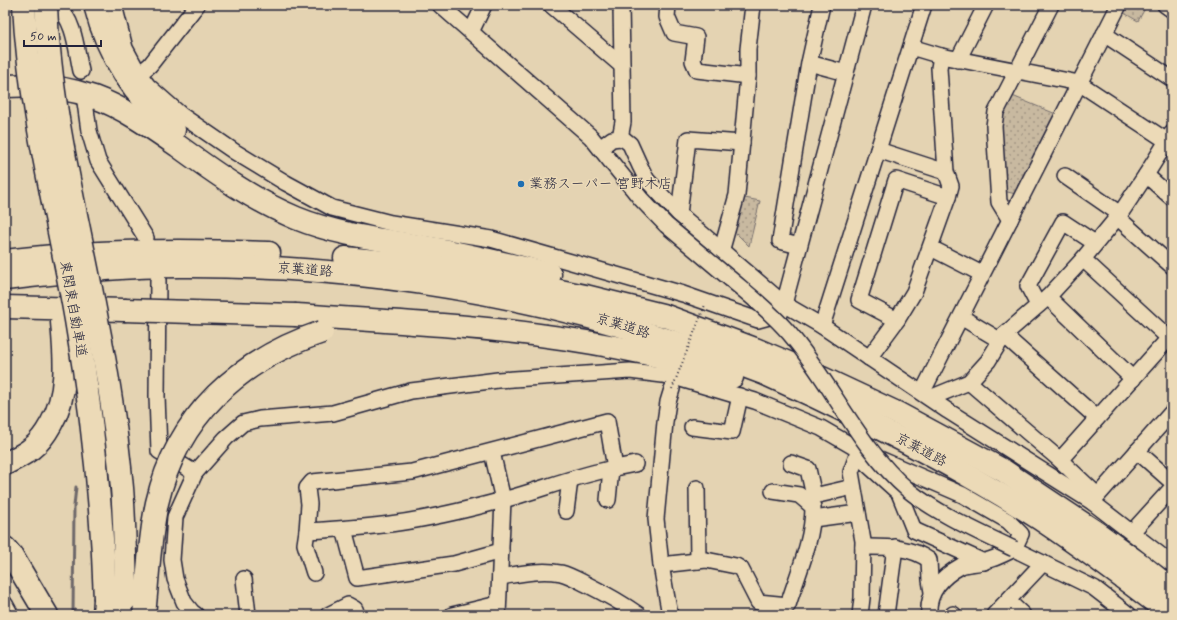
<svg xmlns="http://www.w3.org/2000/svg" width="1177" height="620" font-family="Mynerve,'Klee One',sans-serif">
<style>
.park{fill:url(#park-dots);stroke:#756e6e}
.lines{fill:none;stroke-linecap:round;stroke-linejoin:round}
.stream{stroke:#6e686a;stroke-width:3}
.minor-casing{stroke:#22223b;stroke-width:18}
.highway-casing{stroke:#22223b;stroke-width:25}
.minor{stroke:#ecdab7;stroke-width:15}
.highway{stroke:#ecdab7;stroke-width:22}
.minor-bridge-casing{stroke:#22223b;stroke-width:18;stroke-linecap:butt}
.highway-bridge-casing{stroke:#22223b;stroke-width:25;stroke-linecap:butt}
.path-bridge{stroke:#22223b;stroke-width:2;stroke-dasharray:1 3;stroke-linecap:butt}
.minor-bridge{stroke:#ecdab7;stroke-width:15}
.highway-bridge{stroke:#ecdab7;stroke-width:22}
.poi-dot{fill:#1f6fb2;stroke:#ecdab7;stroke-width:1.5}
.labels{text-anchor:middle;dominant-baseline:central;stroke-width:3;stroke-linejoin:round;paint-order:stroke}
.poi-label{font-size:14px;fill:#22223b;stroke:#ecdab7;text-anchor:start}
.street-label{font-size:14px;fill:#22223b;stroke:#ecdab7}
</style>
<defs>
<pattern id="park-dots" width="8" height="8" patternUnits="userSpaceOnUse"><rect width="8" height="8" fill="#c8b9a0"/><path d="M2 2h.1M6 6h.1" fill="none" stroke="#a29684" stroke-width="1.8" stroke-linecap="round"/></pattern>
</defs>
<rect width="100%" height="100%" fill="#e4d3b2"/>
<filter id="ink" filterUnits="userSpaceOnUse"><feTurbulence type="fractalNoise" baseFrequency=".025" numOctaves="2"/><feDisplacementMap in="SourceGraphic" scale="8" xChannelSelector="R" yChannelSelector="G"/><feConvolveMatrix kernelMatrix="1 2 1 2 8 2 1 2 1" color-interpolation-filters="sRGB"/></filter>
<g filter="url(#ink)">
<!-- park -->
<g class="park">
<path d="M1129,5H1147L1138,21L1124,13Z"/>
<path d="M1010,95L1056,114L1016,194L1003,191L1000,120Z"/>
<path d="M740,197L760,201L749,246L733,230Z"/>
</g>
<g class="lines">
<!-- stream -->
<path class="stream" d="M73,615L74,506L76,487"/>
<defs>
<g id="minor">
<path d="M57,5C75,22 76,48 81,71"/>
<path d="M114,5L125,48L139,74L148,86L181,115L235,152L286,183L332,208L391,223L491,239L683,294L758,320L780,314L784,304L864,5"/>
<path d="M440,5L591,137L641,199L666,225"/>
<path d="M551,5L622,66"/>
<path d="M668,5L667,17L674,33L696,37L693,61L697,70L748,76"/>
<path d="M822,5L809,63L846,73"/>
<path d="M1165,5L1172,10"/>
<path d="M471,32L484,5"/>
<path d="M1104,34L1172,79"/>
<path d="M911,47L941,56L1079,83L1167,141"/>
<path d="M958,60L986,5"/>
<path d="M139,74L150,65L197,5"/>
<path d="M85,102L89,131L98,161L146,238"/>
<path d="M620,138L623,122L621,5"/>
<path d="M600,148L612,139L620,138L625,140L630,144L640,166L647,180L679,214L784,304L822,326L948,411L1092,502L1172,564"/>
<path d="M878,150L946,172"/>
<path d="M1146,175L1172,198"/>
<path d="M1065,176L1120,214"/>
<path d="M679,214L688,139L742,143"/>
<path d="M1117,217L1172,266"/>
<path d="M1010,220L999,202L994,126L996,112L1051,5"/>
<path d="M799,246L780,241L809,63"/>
<path d="M931,248L982,274"/>
<path d="M721,252L737,195L748,76V49L753,5"/>
<path d="M1083,259L1172,341"/>
<path d="M158,280L157,396L159,451L195,473"/>
<path d="M1048,297L1133,379"/>
<path d="M1038,305L1028,286L1063,222L1095,243"/>
<path d="M961,317L1001,341"/>
<path d="M897,320L859,300L896,180L948,197"/>
<path d="M822,326L924,5"/>
<path d="M1004,335L1097,418"/>
<path d="M869,358L897,320L914,292L948,197L951,186L946,172L939,68L941,56"/>
<path d="M969,382L1060,460L1097,495"/>
<path d="M922,393L1119,5"/>
<path d="M930,398L969,382L988,361L1004,335L1048,297L1083,259L1120,214L1146,175L1172,133"/>
<path d="M692,427L732,432L740,396"/>
<path d="M859,450L851,472L863,541L862,598L860,615"/>
<path d="M1137,451L1172,482"/>
<path d="M492,452L503,500L498,615"/>
<path d="M857,455L899,493L914,530L984,562"/>
<path d="M1060,460L1169,338"/>
<path d="M791,463L808,469L814,496L853,487"/>
<path d="M615,468C577,475 540,490 503,500C466,510 428,519 390,524C362,528 335,529 307,531L309,504L307,488L312,482L412,472L607,421L615,468L635,464"/>
<path d="M697,488L698,561"/>
<path d="M608,500L611,469"/>
<path d="M1092,502L1172,412"/>
<path d="M566,511L570,480"/>
<path d="M813,519L858,513"/>
<path d="M344,529L357,578L454,564L501,551"/>
<path d="M307,531L305,544L314,573"/>
<path d="M1132,532L1172,488"/>
<path d="M863,547C886,547 910,546 929,560L930,580L932,592"/>
<path d="M1014,549L1094,588L1129,615"/>
<path d="M661,565L706,560L736,566L741,569L758,602L788,605C798,573 813,540 813,507L799,495L773,491"/>
<path d="M500,577C519,574 540,569 561,573C569,575 578,580 586,584C604,593 622,603 639,615"/>
<path d="M244,579L248,615"/>
<path d="M1008,601L1023,615"/>
<path d="M5,604L11,615"/>
<path d="M953,614L954,615"/>
<path d="M196,615L192,612L184,602L175,579L172,560L175,517L195,473L226,438L243,423L260,419L333,413L411,391L498,380L630,371L671,376L755,401L821,428L859,450L963,495L1008,521L1021,534L1014,549C1004,554 995,559 985,561C978,564 968,563 961,566C941,577 927,592 929,615"/>
<path d="M328,615L348,605L355,609L357,615"/>
<path d="M452,615L498,604"/>
<path d="M670,615L661,565L656,519L665,422L668,402L672,389"/>
<path d="M886,615L895,547"/>
<path d="M994,615L1043,563"/>
</g>
<g id="highway">
<path d="M95,5C108,57 134,95 174,130"/>
<path d="M5,86C35,84 66,87 94,97C124,108 152,128 178,146C215,173 253,200 296,218C340,236 386,240 432,248C471,255 511,265 550,274"/>
<path d="M345,258L446,268L585,296L666,316L755,349L805,370L897,413L1004,471L1097,533L1145,568L1172,590"/>
<path d="M5,261C92,250 181,249 269,253"/>
<path d="M5,279C63,272 122,266 180,266C348,265 508,289 668,340C700,350 732,361 763,373C797,388 831,404 865,421C925,451 984,483 1040,519C1085,549 1129,582 1172,615"/>
<path d="M5,307L124,310"/>
<path d="M296,315C442,325 592,330 732,377"/>
<path d="M5,464C14,459 24,455 32,448C40,442 46,433 51,424C69,393 65,357 62,322"/>
<path d="M5,548L12,556L47,615"/>
<path d="M104,615L105,599"/>
<path d="M126,615V599"/>
</g>
</defs>
<!-- minor casing -->
<use href="#minor" class="minor-casing"/>
<!-- highway casing -->
<use href="#highway" class="highway-casing"/>
<!-- minor -->
<use href="#minor" class="minor"/>
<!-- highway -->
<use href="#highway" class="highway"/>
<defs>
<path id="minor-bridge" d="M666,225C689,244 711,263 734,282C753,298 773,314 789,333C832,383 858,447 908,490C936,513 981,533 1014,549"/>
<g id="highway-bridge">
<path d="M24,5C29,112 58,215 76,320C92,412 102,505 105,599"/>
<path d="M46,5C50,112 78,216 97,320C108,376 117,432 122,488C125,525 125,562 126,599"/>
<path d="M124,310L296,315"/>
<path d="M144,615C148,578 149,540 157,503C177,416 239,360 322,332"/>
</g>
</defs>
<!-- minor-bridge casing -->
<use href="#minor-bridge" class="minor-bridge-casing"/>
<!-- highway-bridge casing -->
<use href="#highway-bridge" class="highway-bridge-casing"/>
<!-- path-bridge -->
<path class="path-bridge" d="M672,389L705,305"/>
<!-- minor-bridge -->
<use href="#minor-bridge" class="minor-bridge"/>
<!-- highway-bridge -->
<use href="#highway-bridge" class="highway-bridge"/>
</g>
</g>
<!-- markers -->
<circle class="poi-dot" cx="521" cy="184" r="4"/>
<g class="labels">
<!-- poi labels -->
<g class="poi-label">
<text x="529" y="184">業務スーパー 宮野木店</text>
</g>
<!-- street labels -->
<g class="street-label">
<text transform="translate(305 270) rotate(4)">京葉道路</text>
<text transform="translate(73 309) rotate(80)">東関東自動車道</text>
<text transform="translate(623 326) rotate(17)">京葉道路</text>
<text transform="translate(921 450) rotate(28)">京葉道路</text>
</g>
</g>
<!-- margin -->
<rect width="1177" height="620" fill="none" stroke="#ecdab7" stroke-width="20"/>
<rect x="10" y="10" width="1157" height="600" fill="none" stroke="#22223b" stroke-width="1.5" filter="url(#ink)"/>
<!-- scale -->
<path d="M24 40v6h77v-6" fill="none" stroke="#22223b" stroke-width="2"/>
<text x="30" y="40" font-size="12" fill="#22223b" stroke="#ecdab7" stroke-width="3" paint-order="stroke">50 m</text>
</svg>
